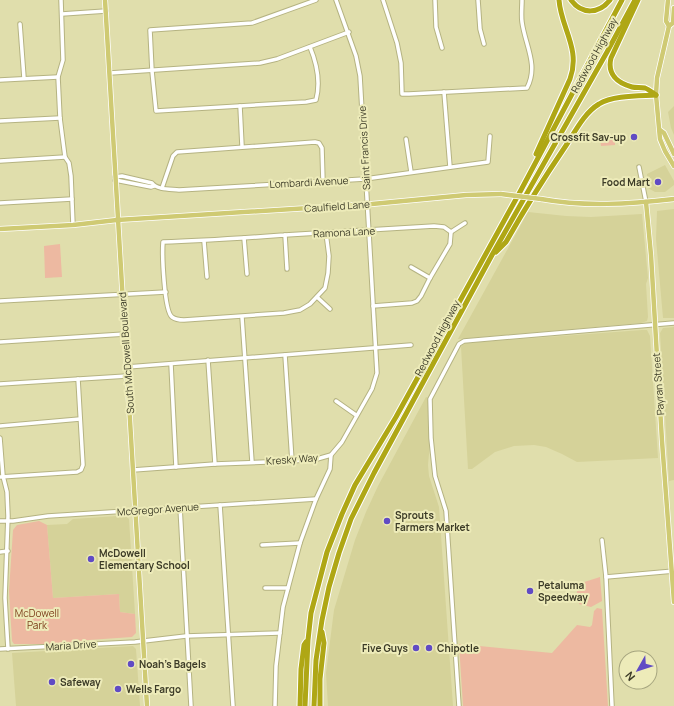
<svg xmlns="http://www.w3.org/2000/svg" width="674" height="706" font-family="Manrope,sans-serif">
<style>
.built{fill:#d5d299}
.green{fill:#edb9a1}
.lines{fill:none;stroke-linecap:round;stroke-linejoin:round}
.minor-casing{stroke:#b5b382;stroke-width:5.5}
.major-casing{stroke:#fff;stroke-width:6}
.highway-casing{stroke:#fff;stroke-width:7}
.minor{stroke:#fff;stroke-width:3.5}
.major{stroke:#cfca73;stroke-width:4.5}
.highway{stroke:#afa715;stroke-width:5}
.major-bridge-casing{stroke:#fff;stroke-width:6;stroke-linecap:butt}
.major-bridge{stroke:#cfca73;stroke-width:4.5}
.poi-dot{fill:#604bc4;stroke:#edebb9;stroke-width:1.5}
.labels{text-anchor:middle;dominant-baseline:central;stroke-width:4;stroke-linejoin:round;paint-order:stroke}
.street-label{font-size:10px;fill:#3c3b27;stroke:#edebb9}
.poi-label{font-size:10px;font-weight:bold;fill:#3c3b27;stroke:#edebb9;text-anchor:start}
.park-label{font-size:10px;fill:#7d3d1b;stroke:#edebb9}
</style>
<rect width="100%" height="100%" fill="#e0deac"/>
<!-- built -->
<g class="built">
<path d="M674,106V135L671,128L668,112Z"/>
<path d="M665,165L674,181V185L665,192H655L648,188L647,174Z"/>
<path d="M674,209V318H663L656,239L657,211Z"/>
<path d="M528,212L566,216L591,217L642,214L648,278L646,284L648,317L647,321L641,323L458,339Z"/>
<path d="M674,327V480L669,481L660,333L663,328Z"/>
<path d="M642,330H647L650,336L658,458L577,462L562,454L546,447L534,445L514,446L495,452L472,469H468L461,347L462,345L467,343Z"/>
<path d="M426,397L429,398L431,432L428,465L429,476L439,507L453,706H328L326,673L334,610L355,540L366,512L378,486Z"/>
<path d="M117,516H125L129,519L135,614L120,612L119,594L53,598L47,525L67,524L73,519Z"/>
<path d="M133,646L136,649L140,706H16L12,653Z"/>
</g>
<!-- green -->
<g class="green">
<path d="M615,137V145L601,146L600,138Z"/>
<path d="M60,244L62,277L45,278L44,246Z"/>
<path d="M39,521L47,525L53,598L119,594L120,612L135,614L136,633L132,637L89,640L54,644H14L12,641L9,591L13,530L17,525Z"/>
<path d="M600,577L602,601L591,607L579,604L580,599H576L578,584Z"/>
<path d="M597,608L602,609L608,706H463L459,644L552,653L577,625L590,627L592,625L594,611Z"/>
</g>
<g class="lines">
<defs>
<g id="minor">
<path d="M61,0L63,60L58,77L60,118L65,157L69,163L71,176L73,225"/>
<path d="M383,0L397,43L401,63L402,94H409L527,88C539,65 525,45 522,22C521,15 522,7 522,0"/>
<path d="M435,0L436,27L442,48"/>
<path d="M478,0L480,29L484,44"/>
<path d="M62,14L106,11"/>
<path d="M20,24L24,78"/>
<path d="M310,47C317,64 321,81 316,100L306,102L156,111L152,71L150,30L252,23L316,0"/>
<path d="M110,73L260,63L277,59L349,32"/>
<path d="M0,80L58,77"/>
<path d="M444,92L450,167"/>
<path d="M240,106L242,146"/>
<path d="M0,121L60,118"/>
<path d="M406,139L411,172"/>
<path d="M0,161L65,157"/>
<path d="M639,167L646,202"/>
<path d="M115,177L122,176L152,183C157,190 171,189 179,190L365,179L488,162L490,136"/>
<path d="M115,180L151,187L154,186"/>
<path d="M162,188L173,156L177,152L315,142L319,143L322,148L323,182"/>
<path d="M0,203L72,199"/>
<path d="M451,232L465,223"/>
<path d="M326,233L329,256L328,273L325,288L310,304L300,310L284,313L184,320C180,320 176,320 172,317C164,311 162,254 163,242C204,241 244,238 285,235C335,232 384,229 434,226L444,227L451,232"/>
<path d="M285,235L287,269"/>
<path d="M244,238L247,274"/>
<path d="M204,241L207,277"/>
<path d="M411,267L430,278"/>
<path d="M317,297L330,309"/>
<path d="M0,301L166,292"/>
<path d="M373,306L412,303L417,301L421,296L430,278L450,244L451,232"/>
<path d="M242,317L252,462"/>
<path d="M0,342L125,334"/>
<path d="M285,355L292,461"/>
<path d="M208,360L215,464"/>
<path d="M171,364L176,467"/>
<path d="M127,367L411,345"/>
<path d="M0,384L127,376"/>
<path d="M336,401L356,415"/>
<path d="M0,426L80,419"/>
<path d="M0,438L3,476L7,492L8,516L5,598L8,649"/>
<path d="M133,470L215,464L292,461L317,459L331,455L342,442L372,389L377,373L360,76L356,56L336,0"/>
<path d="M0,477L77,472L81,470L83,465L78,379"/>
<path d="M220,505L233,706"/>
<path d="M180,507L191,706"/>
<path d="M0,521H13L48,516L316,499"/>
<path d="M602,540L606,577L612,706"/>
<path d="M262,545L300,543"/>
<path d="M0,552L8,551"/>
<path d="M606,577L674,571"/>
<path d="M265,588H288"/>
<path d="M0,649L135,642L186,636L280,633"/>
<path d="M275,706L276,666L283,607L300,543L316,499L330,469L331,455"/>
<path d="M459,706L446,511L435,476L431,438L430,399L459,344L464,341L674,323"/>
</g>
<g id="major">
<path d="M105,0L147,706"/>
<path d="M668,0L666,21L669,26"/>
<path d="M674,8L673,23L669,26L657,78L656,95L660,139L665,151L674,166"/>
<path d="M660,130L664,133L674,154"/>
<path d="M541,199C585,207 629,204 674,199"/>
<path d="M646,202L651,255L662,441L674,602"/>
<path d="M0,229L73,225L117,220L372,204L466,195L501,194"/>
</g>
<g id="highway">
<path d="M571,0C582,15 599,14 610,0"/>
<path d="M638,0L611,58C607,74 617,83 632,87C636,88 641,87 645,88C648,89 653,93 656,95"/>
<path d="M536,154L570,79C581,49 561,28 559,0"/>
<path d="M496,252L506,242C524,210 544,178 565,147C575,132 584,113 599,104C613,95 640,96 656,95"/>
<path d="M300,706L301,669L304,645L306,642"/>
<path d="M305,706L308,640L311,613L327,552L342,514L355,485L396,417L521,190L622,0"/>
<path d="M314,706L316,660L322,620L329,587L339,553L351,519L374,473L492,255L607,52L635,0"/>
<path d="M320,706V679L324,643L322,632"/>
</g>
</defs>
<!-- minor casing -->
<use href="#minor" class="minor-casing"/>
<!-- major casing -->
<use href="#major" class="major-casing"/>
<!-- highway casing -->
<use href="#highway" class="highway-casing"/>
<!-- minor -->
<use href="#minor" class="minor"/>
<!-- major -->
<use href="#major" class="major"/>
<!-- highway -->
<use href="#highway" class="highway"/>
<defs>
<path id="major-bridge" d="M501,194L541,199"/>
</defs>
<!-- major-bridge casing -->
<use href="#major-bridge" class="major-bridge-casing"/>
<!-- major-bridge -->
<use href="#major-bridge" class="major-bridge"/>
</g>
<!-- markers -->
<g class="poi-dot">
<circle cx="634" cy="137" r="4"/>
<circle cx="658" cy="182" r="4"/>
<circle cx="387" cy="521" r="4"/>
<circle cx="91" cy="559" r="4"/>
<circle cx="530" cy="591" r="4"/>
<circle cx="416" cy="648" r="4"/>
<circle cx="429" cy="648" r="4"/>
<circle cx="131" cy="664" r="4"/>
<circle cx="52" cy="682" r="4"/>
<circle cx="118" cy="689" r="4"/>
</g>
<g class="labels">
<!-- street labels -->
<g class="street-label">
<text transform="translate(594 55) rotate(-61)">Redwood Highway</text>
<text transform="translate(364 148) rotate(-93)">Saint Francis Drive</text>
<text transform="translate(309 182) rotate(-3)">Lombardi Avenue</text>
<text transform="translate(337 206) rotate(-4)">Caulfield Lane</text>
<text transform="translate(344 232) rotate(-3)">Ramona Lane</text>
<text transform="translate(437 338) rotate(-62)">Redwood Highway</text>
<text transform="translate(126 353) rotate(-94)">South McDowell Boulevard</text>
<text transform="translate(658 384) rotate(-94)">Payran Street</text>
<text transform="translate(292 459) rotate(-4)">Kresky Way</text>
<text transform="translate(158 509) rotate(-4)">McGregor Avenue</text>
<text transform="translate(71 645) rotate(-4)">Maria Drive</text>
</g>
<!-- poi labels -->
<g class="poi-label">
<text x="626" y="137" text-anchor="end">Crossfit Sav-up</text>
<text x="650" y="182" text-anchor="end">Food Mart</text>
<text x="395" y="515">Sprouts<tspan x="395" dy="12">Farmers Market</tspan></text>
<text x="99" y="553">McDowell<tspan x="99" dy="12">Elementary School</tspan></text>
<text x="538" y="585">Petaluma<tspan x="538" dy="12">Speedway</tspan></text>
<text x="408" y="648" text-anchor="end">Five Guys</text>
<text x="437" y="648">Chipotle</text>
<text x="139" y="664">Noah's Bagels</text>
<text x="60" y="682">Safeway</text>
<text x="126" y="689">Wells Fargo</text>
</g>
<!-- park labels -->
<g class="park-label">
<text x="37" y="613">McDowell<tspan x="37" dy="12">Park</tspan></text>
</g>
</g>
<!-- north arrow -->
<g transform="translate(638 670) rotate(231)"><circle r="19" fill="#edebb9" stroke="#a6a57f"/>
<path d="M0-3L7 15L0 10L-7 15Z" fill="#604bc4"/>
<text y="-6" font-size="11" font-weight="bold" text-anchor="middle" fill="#3c3b27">N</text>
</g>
</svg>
